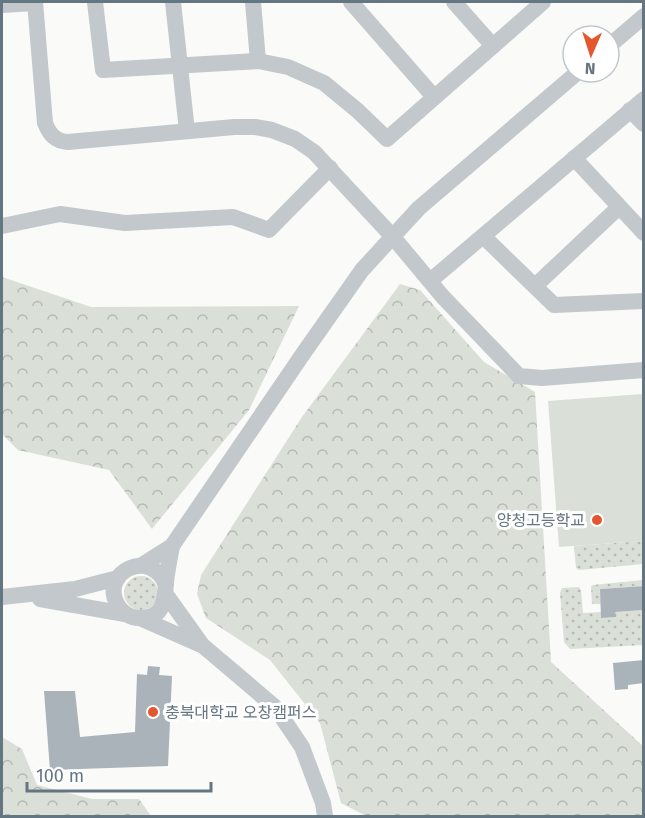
<svg xmlns="http://www.w3.org/2000/svg" width="645" height="818" font-family="'Fira Sans','Noto Sans KR',sans-serif">
<style>
.grass{fill:url(#grass-dots)}
.forest{fill:url(#forest-crowns)}
.garden{fill:#dadfd7}
.building{fill:#aab3b9}
.lines{fill:none;stroke-linecap:round;stroke-linejoin:round}
.minor{stroke:#c3c8cc;stroke-width:16}
.poi-dot{fill:#e4572e;stroke:#fff;stroke-width:2}
.labels{text-anchor:middle;dominant-baseline:central;stroke-width:6;stroke-linejoin:round;paint-order:stroke}
.poi-label{font-size:16px;fill:#657683;stroke:#fff;text-anchor:end}
</style>
<defs>
<pattern id="grass-dots" width="8" height="8" patternUnits="userSpaceOnUse" patternTransform="scale(1.5)"><rect width="8" height="8" fill="#dadfd7"/><path d="M2 2h.1M6 6h.1" fill="none" stroke="#b4b9b4" stroke-width="1.8" stroke-linecap="round"/></pattern>
<pattern id="forest-crowns" width="20" height="18" patternUnits="userSpaceOnUse" patternTransform="scale(1.5)"><rect width="20" height="18" fill="#dadfd7"/><path d="M2 6a3 3 0 1 1 6 0M12 15a3 3 0 1 1 6 0" fill="none" stroke="#b4b9b4"/></pattern>
</defs>
<rect width="100%" height="100%" fill="#fafaf8"/>
<!-- grass -->
<g class="grass">
<path d="M643,541V564L579,570L576,568L574,546Z"/>
<circle cx="141" cy="593" r="17"/>
<path d="M643,580V586L600,589L601,604H592L591,586L593,585Z"/>
<path d="M579,587L581,590L583,613L601,612L602,618L615,617V612L643,610V645L570,649L564,642L560,593L562,588Z"/>
</g>
<!-- forest -->
<g class="forest">
<path d="M2,277L91,307L299,306L249,410L152,529L109,470L18,450L2,434Z"/>
<path d="M400,284L420,290L484,362L535,392L551,662L643,746V816H366L341,803L320,723L270,660L206,618L197,594L201,575L302,417Z"/>
<path d="M2,737L22,749L37,785L92,799H139L151,816H2Z"/>
</g>
<!-- garden -->
<path class="garden" d="M643,394V541L559,547L548,401Z"/>
<!-- building -->
<g class="building">
<path d="M644,586V610L615,612L616,617L601,618L600,589Z"/>
<path d="M644,660V683L628,685V689L615,690L613,663Z"/>
<path d="M148,666L160,667L159,675L172,676L168,766L50,770L44,691H75L80,737L135,732L137,674L147,675Z"/>
</g>
<g class="lines">
<!-- minor -->
<g class="minor">
<path d="M35,2L45,123C50,135 55,141 68,142L234,127H255L272,130L295,139L314,152L393,237L443,297L519,376L542,378L644,370"/>
<path d="M95,2L103,70L258,61L288,67L324,83L358,111L387,139L543,2"/>
<path d="M173,2L187,131"/>
<path d="M253,2L258,61"/>
<path d="M351,2L434,97"/>
<path d="M454,2L493,46"/>
<path d="M2,5L35,3"/>
<path d="M609,46L644,16"/>
<path d="M630,110L644,124"/>
<path d="M574,158L644,233"/>
<path d="M2,226L60,214L125,223L233,217L269,230L330,168"/>
<path d="M483,236L554,305L644,301"/>
<path d="M430,281L644,99"/>
<path d="M535,286L619,207"/>
<path d="M142,565L172,546L305,351L362,270L419,208L578,72"/>
<path d="M166,585C151,547 100,572 117,604C121,612 130,618 139,618C163,619 165,601 166,583C167,571 170,558 172,546"/>
<path d="M167,596L202,645L275,707L302,747L323,803L325,816"/>
<path d="M2,597L75,589L118,578"/>
<path d="M40,599L125,614"/>
<path d="M142,619L201,645"/>
</g>
</g>
<!-- markers -->
<g class="poi-dot">
<circle cx="597" cy="520" r="6"/>
<circle cx="153" cy="712" r="6"/>
</g>
<g class="labels">
<!-- poi labels -->
<g class="poi-label">
<text x="585" y="520">양청고등학교</text>
<text x="165" y="712" text-anchor="start">충북대학교 오창캠퍼스</text>
</g>
</g>
<!-- border -->
<rect width="645" height="818" fill="none" stroke="#657683" stroke-width="6"/>
<!-- north arrow -->
<g transform="translate(591 54) rotate(183)"><circle r="28" fill="#ffffff" stroke="#c1c8cd" stroke-width="1.5"/>
<path d="M0-4.5L10 22L0 15L-10 22Z" fill="#e4572e"/>
<text y="-9" font-size="16" font-weight="bold" text-anchor="middle" fill="#657683">N</text>
</g>
<!-- scale -->
<path d="M27 782v9h184v-9" fill="none" stroke="#657683" stroke-width="3"/>
<text x="36" y="782" font-size="18" fill="#657683" stroke="#ffffff" stroke-width="4.5" paint-order="stroke">100 m</text>
</svg>
